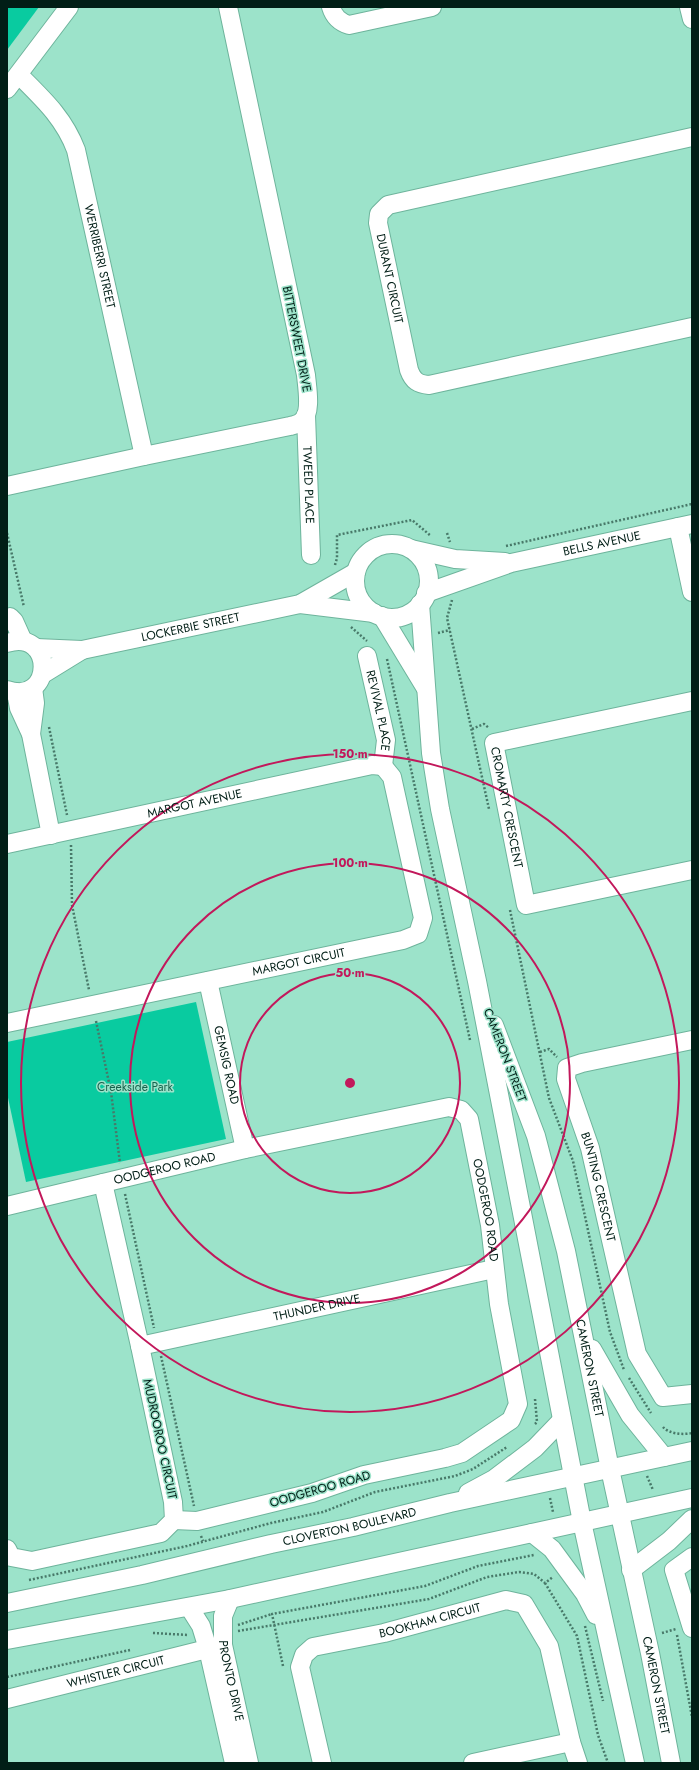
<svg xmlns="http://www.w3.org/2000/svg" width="699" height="1770" font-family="Jost,sans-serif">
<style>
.park{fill:#09cba0}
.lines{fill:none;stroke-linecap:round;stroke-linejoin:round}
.minor-casing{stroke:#6eb49c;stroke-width:20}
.path{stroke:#487969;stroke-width:2.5;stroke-dasharray:2 2;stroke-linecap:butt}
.minor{stroke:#fff;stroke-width:18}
.ring{fill:none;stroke:#c2185b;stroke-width:2}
.labels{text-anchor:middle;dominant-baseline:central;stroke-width:3;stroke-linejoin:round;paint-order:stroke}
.street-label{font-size:12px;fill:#011e16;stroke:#9ce3ca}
.park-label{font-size:12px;fill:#18624d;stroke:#9ce3ca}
.centre{fill:#c2185b;stroke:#9ce3ca;stroke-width:2}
.ring-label{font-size:12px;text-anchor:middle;font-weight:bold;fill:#c2185b;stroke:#9ce3ca;stroke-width:3;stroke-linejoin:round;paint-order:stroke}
</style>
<rect width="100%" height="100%" fill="#9ce3ca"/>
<!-- park -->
<g class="park">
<path d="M7,7H39L7,50Z"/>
<path d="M196,1002L226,1139L26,1182L7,1093V1042Z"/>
</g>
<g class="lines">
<defs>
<g id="minor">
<path d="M331,7C334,17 339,22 349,25L432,7"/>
<path d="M689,7L692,19"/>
<path id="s1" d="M19,75C43,99 64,118 76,150L144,456"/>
<path d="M7,89L69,7"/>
<path id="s2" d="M692,137L388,205L379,214L378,223L409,370C413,381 418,384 429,385L692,327"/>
<path id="s3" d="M306,415L311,555"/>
<path d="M7,486L144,456L290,426C294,425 299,424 302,421C312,413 307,387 306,375L228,7"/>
<path d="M678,527L692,592"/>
<circle cx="392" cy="581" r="37"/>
<path d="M411,549L455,559L505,562"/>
<path id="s4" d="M426,593L511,563L692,524"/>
<path d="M300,604L374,613"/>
<path d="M420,604L431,753L440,809L477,981L582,1522L635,1763"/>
<path d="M382,616L425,687"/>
<path d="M10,617L14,621L23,641"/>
<path d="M7,643C55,628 54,706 7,690"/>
<path id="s5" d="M36,648L82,650L300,604L356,572"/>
<path id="s6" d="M367,656L386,740L383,766"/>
<path d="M43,674L82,650"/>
<path d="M16,692L19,708L31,734L51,835"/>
<path id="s7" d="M692,701L494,743L526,905L692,870"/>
<path d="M31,734L35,703L33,688"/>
<path id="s8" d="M7,844L372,765L383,766"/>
<path id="s9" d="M208,981L245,1149"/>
<path id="s10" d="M7,1023L403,940L418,934L423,918L392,777L383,766"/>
<path id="s11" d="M494,1025L536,1136L566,1251L610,1469L650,1653L671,1763"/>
<path id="s12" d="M692,1040L582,1063L567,1068L566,1079L590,1148L637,1354L663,1397L692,1394"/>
<path id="s13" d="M7,1206L245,1149L449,1107L461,1110L469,1119L490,1225L499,1304L518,1404L511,1420L462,1453L445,1458L364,1475L312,1493L197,1521L174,1520"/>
<path id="s14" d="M140,1346L494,1269"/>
<path d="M592,1349L630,1415L664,1457"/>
<path d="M468,1493L494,1479L535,1448L562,1420"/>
<path d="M532,1533L552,1549L585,1594L596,1615"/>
<path d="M7,1549L11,1557L32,1561L161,1533L174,1520L173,1502L140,1346L103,1183"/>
<path d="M692,1557L674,1570L692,1628"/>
<path d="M631,1570L669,1541L692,1519"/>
<path id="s15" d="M230,1599L223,1616V1645L249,1763"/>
<path id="s16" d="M7,1603L142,1575L271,1544L353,1527L450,1503L692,1451"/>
<path d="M189,1607L201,1626L208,1649L234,1763"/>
<path d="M7,1640L230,1599L692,1498"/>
<path id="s17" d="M7,1699L223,1645"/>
<path id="s18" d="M322,1763L300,1667L304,1655L313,1647L384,1633L506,1600L524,1604L549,1646L571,1742L578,1763"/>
<path d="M473,1763L571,1742"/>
</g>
</defs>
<!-- minor casing -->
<use href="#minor" class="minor-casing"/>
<!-- path -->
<g class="path">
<path d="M7,533L24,607"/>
<path d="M447,533L450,542"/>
<path d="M506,546L692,504"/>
<path d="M335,565L337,558V535L412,520L431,536"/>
<path d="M452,600L447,618L489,809"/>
<path d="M351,627L367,641"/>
<path d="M438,633L450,630"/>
<path d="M387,659L470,1040"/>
<path d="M49,727L67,815"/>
<path d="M472,729L484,724L489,728"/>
<path d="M71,845L72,905L89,990"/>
<path d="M510,910L549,1098L573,1161L610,1332L624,1370"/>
<path d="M96,1021L111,1092L120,1163"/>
<path d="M540,1052L549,1049L557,1057"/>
<path d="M125,1194L154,1328"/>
<path d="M161,1356L194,1506"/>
<path d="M629,1378L651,1413"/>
<path d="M535,1399L537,1422L535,1424"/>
<path d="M663,1427C669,1434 683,1435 692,1433"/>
<path d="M647,1476L653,1490"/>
<path d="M550,1498L553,1512"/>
<path d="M201,1536L203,1541"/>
<path d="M29,1580L187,1546L271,1523L323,1512L375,1492L455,1476L473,1469L507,1447"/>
<path d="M545,1583L577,1636L598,1735L608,1763"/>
<path d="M238,1625L272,1614"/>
<path d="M585,1626L603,1701"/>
<path d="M238,1631L429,1599L487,1577L519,1572L534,1574L545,1583L553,1577"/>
<path d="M153,1633L188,1635"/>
<path d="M662,1633L676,1629"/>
<path d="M677,1635L692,1717"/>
<path d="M283,1666L272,1614L425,1586L478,1566L534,1555"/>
<path d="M7,1677L130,1650"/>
</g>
<!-- minor -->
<use href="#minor" class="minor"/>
</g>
<!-- distance rings -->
<g class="ring">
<circle cx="350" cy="1083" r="110"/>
<circle cx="350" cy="1083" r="220"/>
<circle cx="350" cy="1083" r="329"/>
</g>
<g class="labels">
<!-- street labels -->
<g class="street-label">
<text stroke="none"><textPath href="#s1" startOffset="204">WERRIBERRI STREET</textPath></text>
<text stroke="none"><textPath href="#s2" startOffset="390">DURANT CIRCUIT</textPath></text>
<text transform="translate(297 339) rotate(79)">BITTERSWEET DRIVE</text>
<text stroke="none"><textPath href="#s3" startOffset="70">TWEED PLACE</textPath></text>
<text stroke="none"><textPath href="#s4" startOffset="183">BELLS AVENUE</textPath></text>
<text stroke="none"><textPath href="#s5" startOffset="157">LOCKERBIE STREET</textPath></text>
<text stroke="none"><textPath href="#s6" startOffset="56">REVIVAL PLACE</textPath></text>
<text stroke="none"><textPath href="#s8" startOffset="192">MARGOT AVENUE</textPath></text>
<text stroke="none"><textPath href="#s7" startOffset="268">CROMARTY CRESCENT</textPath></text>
<text stroke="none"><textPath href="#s10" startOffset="298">MARGOT CIRCUIT</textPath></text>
<text transform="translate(505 1055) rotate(69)">CAMERON STREET</text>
<text stroke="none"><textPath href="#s9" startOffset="86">GEMSIG ROAD</textPath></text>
<text stroke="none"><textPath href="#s13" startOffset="162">OODGEROO ROAD</textPath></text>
<text stroke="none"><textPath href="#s12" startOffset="252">BUNTING CRESCENT</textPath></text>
<text stroke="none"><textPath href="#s13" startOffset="570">OODGEROO ROAD</textPath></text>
<text stroke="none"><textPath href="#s14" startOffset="181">THUNDER DRIVE</textPath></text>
<text stroke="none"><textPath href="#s11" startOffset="357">CAMERON STREET</textPath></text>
<text transform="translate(160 1439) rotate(78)">MUDROOROO CIRCUIT</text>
<text transform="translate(320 1489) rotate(-16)">OODGEROO ROAD</text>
<text stroke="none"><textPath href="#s16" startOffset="351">CLOVERTON BOULEVARD</textPath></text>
<text stroke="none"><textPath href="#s18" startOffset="243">BOOKHAM CIRCUIT</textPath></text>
<text stroke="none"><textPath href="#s17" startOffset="112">WHISTLER CIRCUIT</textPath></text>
<text stroke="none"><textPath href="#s15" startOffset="84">PRONTO DRIVE</textPath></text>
<text stroke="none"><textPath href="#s11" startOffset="681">CAMERON STREET</textPath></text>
</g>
<!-- park labels -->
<g class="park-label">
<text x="135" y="1087">Creekside Park</text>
</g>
</g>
<circle cx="350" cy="1083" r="6" class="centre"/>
<g class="ring-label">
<text x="350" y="758">150 m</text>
<text x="350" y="867">100 m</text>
<text x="350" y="977">50 m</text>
</g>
<!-- border -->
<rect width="699" height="1770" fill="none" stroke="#011e16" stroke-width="16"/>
</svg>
